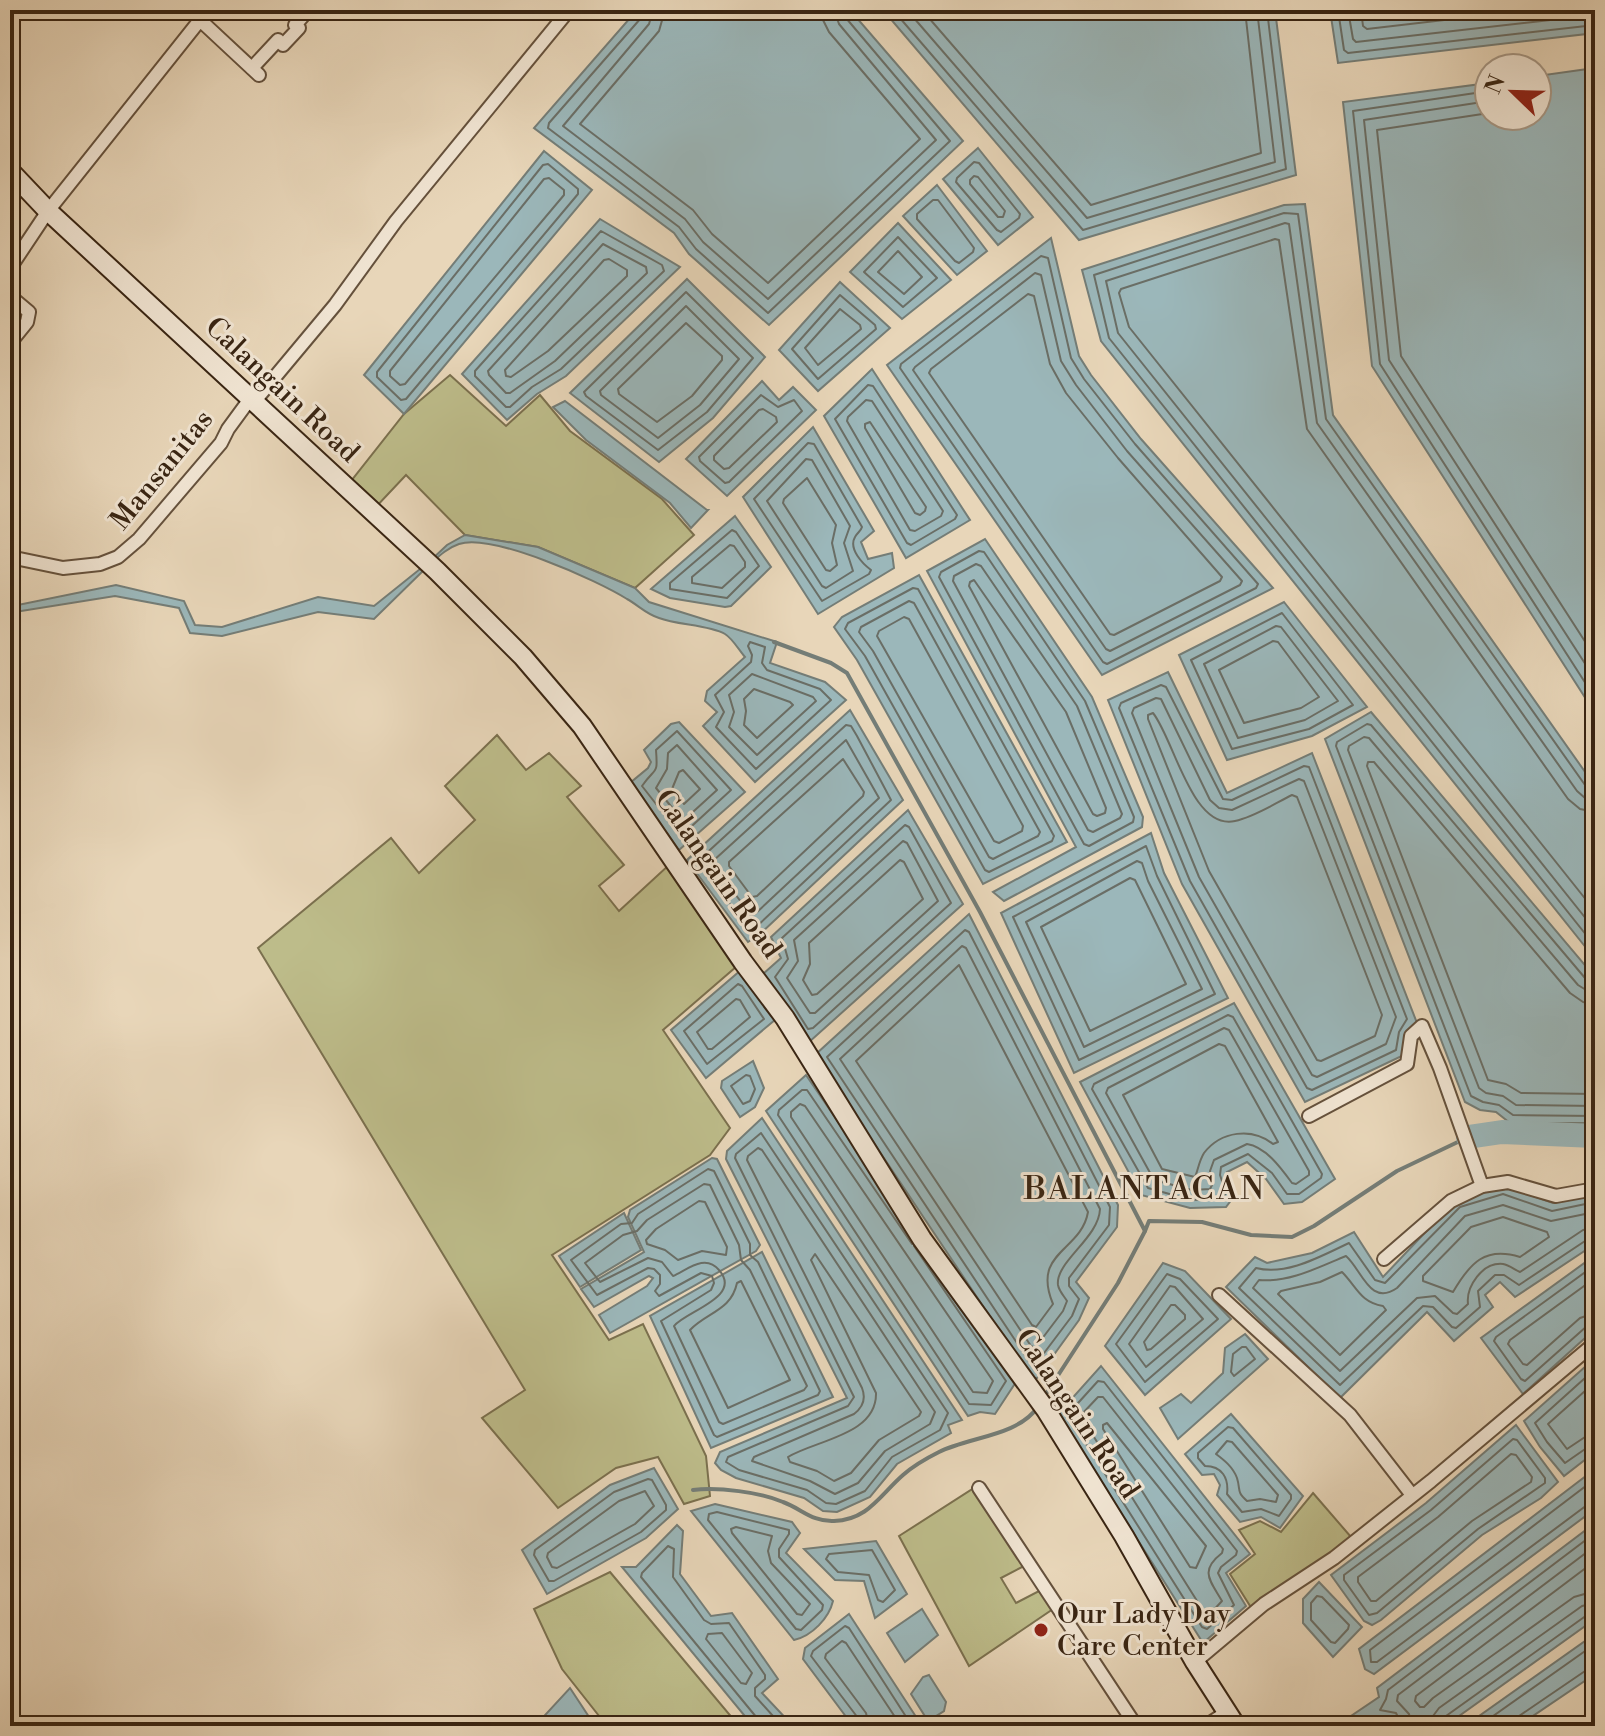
<svg xmlns="http://www.w3.org/2000/svg" width="1605" height="1736" font-family="'Libre Bodoni',serif">
<style>
.green{fill:#bdbc8a;stroke:#7b704e;stroke-width:2}
.water{fill:#9bb7ba;stroke:#747d77;stroke-width:2}
.lines{fill:none;stroke-linecap:round;stroke-linejoin:round}
.shore{stroke:#6a6e66;stroke-width:2}
.stream{stroke:#747d77;stroke-width:4}
.river{stroke:#9bb7ba;stroke-width:24}
.street-casing{stroke:#65513c;stroke-width:16}
.secondary-casing{stroke:#392513;stroke-width:22}
.street{stroke:#f0e4d2;stroke-width:12}
.secondary{stroke:#f0e4d2;stroke-width:18}
.poi-dot{fill:#8f2418;stroke:#f0e4d2;stroke-width:3}
.labels{text-anchor:middle;dominant-baseline:central;stroke-width:6;stroke-linejoin:round;paint-order:stroke}
.street-label{font-size:28px;fill:#392513;stroke:#f0e4d2}
.poi-label{font-size:28px;fill:#392513;stroke:#f0e4d2;text-anchor:start}
.quarter-label{font-size:32px;letter-spacing:2px;fill:#392513;stroke:#f0e4d2}
</style>
<rect width="100%" height="100%" fill="#e8d6b9"/>
<filter id="stains"><feTurbulence type="fractalNoise" baseFrequency=".0025" numOctaves="4"/><feColorMatrix values="0 0 0 0 .2 0 0 0 0 .09 0 0 0 0 .02 0 0 0 .5 -.17"/></filter>
<radialGradient id="worn" r=".72"><stop offset=".6" stop-color="#630" stop-opacity="0"/><stop offset="1" stop-color="#630" stop-opacity=".3"/></radialGradient>
<!-- green -->
<g class="green">
<path d="M450,375L506,426L540,395L570,431L662,499L694,535L635,588L538,547L465,535L406,475L374,509L348,485L404,414Z"/>
<path d="M497,735L526,770L549,753L581,786L567,797L624,865L599,886L619,911L670,864L737,966L663,1030L730,1128L710,1155L552,1255L609,1340L643,1324L706,1456L710,1496L684,1504L658,1457L616,1468L558,1508L482,1418L525,1390L258,948L391,838L419,873L475,820L445,786Z"/>
<path d="M974,1488L1024,1566L1001,1578L1016,1603L1039,1591L1053,1609L969,1666L899,1536Z"/>
<path d="M1313,1493L1351,1537L1330,1555L1252,1609L1230,1574L1255,1554L1239,1530L1260,1521L1281,1532Z"/>
<path d="M610,1572L739,1726H607L562,1669L534,1609Z"/>
</g>
<!-- water -->
<g class="water">
<path d="M637,10H850L963,141L769,325L689,254L674,233L534,128Z"/>
<path d="M883,10H1275L1296,175L1079,240Z"/>
<path d="M1330,10H1595V33L1338,63Z"/>
<path d="M1595,68V713L1372,366L1343,102L1489,83V116H1537V76Z"/>
<path d="M978,148L1033,217L998,245L943,179Z"/>
<path d="M544,151L592,190L404,414L364,375Z"/>
<path d="M937,185L987,251L957,275L903,216Z"/>
<path d="M1305,204L1333,415L1595,786V959L1101,341L1082,270L1284,205Z"/>
<path d="M600,219L680,267L566,376L537,394L507,420L462,374Z"/>
<path d="M898,223L951,280L902,319L850,272Z"/>
<path d="M1051,238L1079,356L1091,375L1141,439L1273,588L1102,675L887,365Z"/>
<path d="M687,279L765,357L713,418L659,462L570,393Z"/>
<path d="M840,282L890,328L818,391L779,350Z"/>
<path d="M872,369L970,520L906,558L824,416Z"/>
<path d="M762,381L779,400L793,387L816,410L727,496L686,459Z"/>
<path d="M565,401L707,510H708L691,528L670,503L586,440L553,407Z"/>
<path d="M813,427L874,531L861,542L868,559L892,553L894,568L818,614L743,497Z"/>
<path d="M735,516L771,567L731,606L725,607L670,598L651,589Z"/>
<path d="M465,535L538,547L635,588L649,602L777,642L770,663L825,682L846,700L755,782L703,726L717,712L705,701L707,691L745,657C739,650 732,638 725,634C709,625 677,625 659,618C646,614 638,605 627,599C597,580 492,533 459,544C447,548 438,557 429,565V562L447,545Z"/>
<path d="M985,539L1092,697L1143,817L1142,827L1004,901L993,892L1076,847L927,571Z"/>
<path d="M425,565L427,567L374,619L318,612L222,636L190,633L179,608L115,596L15,612L10,611V602L18,605L116,585L184,601L195,625L222,627L318,597L374,606Z"/>
<path d="M919,575L1067,842L983,884L857,660L834,627L842,617Z"/>
<path d="M1284,602L1367,707L1312,736L1227,760L1179,655Z"/>
<path d="M1168,672L1227,793L1312,753L1417,1023L1406,1054L1305,1102L1182,884L1108,700Z"/>
<path d="M850,710L903,800L760,934L748,942L687,860Z"/>
<path d="M1371,712L1595,977V1123H1510L1496,1112L1480,1110L1465,1102L1325,739Z"/>
<path d="M679,722L745,792L679,850L630,783L648,768L651,762L644,750L671,724Z"/>
<path d="M908,810L963,904L808,1043L763,974L781,958L771,937Z"/>
<path d="M1151,833L1164,873L1228,998L1074,1073L1001,913Z"/>
<path d="M969,914L1118,1205L1117,1227L1076,1282L1089,1298L1079,1320L1037,1378H1031L815,1055Z"/>
<path d="M741,970L776,1019L706,1078L671,1030Z"/>
<path d="M1234,1003L1335,1179L1302,1202L1284,1204L1266,1179L1247,1162L1227,1172L1235,1195L1226,1207L1190,1208L1141,1195L1080,1082Z"/>
<path d="M753,1061L764,1088L755,1107L740,1117L721,1088L722,1081Z"/>
<path d="M806,1075L1016,1382L995,1414L980,1412L968,1416L766,1111Z"/>
<path d="M762,1118L962,1420L948,1425L951,1433L897,1464L870,1497L837,1512L823,1511L804,1498L736,1478L721,1470L715,1463L720,1452L847,1398L726,1159L727,1151Z"/>
<path d="M712,1158L717,1159L760,1245L756,1251L610,1333L599,1315L647,1286L653,1278L649,1276L594,1307L581,1289L644,1252L628,1217L630,1210Z"/>
<path d="M1504,1186L1553,1203L1595,1194V1244L1515,1297L1500,1282L1485,1295L1493,1307L1454,1341L1427,1312L1340,1398L1226,1287L1255,1257L1267,1263L1312,1253L1354,1232L1383,1277L1455,1201Z"/>
<path d="M624,1213L641,1250L580,1287L559,1256Z"/>
<path d="M762,1252L833,1397L711,1448L650,1316Z"/>
<path d="M1594,1256L1595,1329L1523,1394L1481,1338Z"/>
<path d="M1163,1263L1185,1271L1231,1319L1145,1395L1105,1346Z"/>
<path d="M1245,1334L1268,1359L1178,1439L1160,1408L1181,1394L1191,1403L1223,1373L1225,1348Z"/>
<path d="M1595,1358V1452L1564,1476L1540,1447L1524,1421Z"/>
<path d="M1101,1366L1250,1554L1226,1573L1246,1606L1203,1643L1058,1414Z"/>
<path d="M1231,1414L1303,1496L1280,1528L1261,1517L1240,1522L1217,1495L1220,1485L1214,1474L1202,1475L1185,1454Z"/>
<path d="M1516,1425L1558,1482L1541,1498L1482,1535L1381,1620L1372,1625L1364,1621L1331,1575L1426,1503Z"/>
<path d="M654,1468L678,1509L646,1538L547,1594L522,1550L610,1485Z"/>
<path d="M1595,1469V1509L1374,1674L1365,1669L1359,1649Z"/>
<path d="M715,1504L792,1522L800,1533L786,1553L833,1601C829,1618 812,1636 794,1640L691,1511Z"/>
<path d="M1595,1523V1619L1445,1726H1396L1391,1718L1378,1726H1359L1351,1716L1379,1697L1377,1688Z"/>
<path d="M677,1525L683,1531L680,1574L711,1616L732,1613L778,1679L762,1693L793,1726H753L622,1567H636Z"/>
<path d="M876,1541L907,1594L875,1618L864,1581L835,1580L804,1549Z"/>
<path d="M1319,1582L1362,1627L1333,1657L1303,1623V1599Z"/>
<path d="M922,1609L938,1635L905,1662L887,1633Z"/>
<path d="M849,1614L922,1726H853L803,1659L805,1648Z"/>
<path d="M1595,1634V1674L1518,1726H1465Z"/>
<path d="M929,1675L946,1702L944,1711L928,1721L911,1694L923,1677Z"/>
<path d="M570,1688L595,1726H520L523,1723L536,1725Z"/>
</g>
<g class="lines">
<!-- shore -->
<g class="shore">
<path d="M643,10L641,18L549,123L548,128L679,227L696,249L768,313L950,141L846,18L844,10"/>
<path d="M653,10L649,24L563,126L685,219L703,242L768,299L936,140L839,24L834,10"/>
<path d="M665,10L659,31L580,124L693,210L712,234L768,283L920,139L829,32L823,20L822,10"/>
<path d="M893,10L1083,230L1286,169L1267,10"/>
<path d="M907,10L1087,218L1275,162L1257,10"/>
<path d="M922,10L1091,205L1261,153L1245,10"/>
<path d="M1338,10L1344,50L1348,53L1595,25"/>
<path d="M1348,10L1353,39L1356,42L1595,15"/>
<path d="M1361,10L1363,26L1367,29L1531,10"/>
<path d="M1489,91L1353,111L1380,364L1595,698"/>
<path d="M1489,101L1364,120L1389,360L1595,679"/>
<path d="M1489,113L1377,130L1401,356L1595,657"/>
<path d="M974,162L979,163L1020,214L1019,218L1001,232L997,230L956,182L957,178Z"/>
<path d="M548,164L578,189V194L406,399L401,400L377,377V372L543,165Z"/>
<path d="M974,176L978,177L1005,211L1003,217H998L970,184V180Z"/>
<path d="M549,178L564,190V195L405,384L400,385L390,376V371L544,179Z"/>
<path d="M933,200H938L974,248L973,252L959,263L955,261L917,219V214Z"/>
<path d="M601,231L662,265L664,271L561,369L532,387L510,407H506L475,376V371Z"/>
<path d="M898,237L937,278L903,307L864,272Z"/>
<path d="M603,244L646,267L647,273L555,361L510,393H506L489,375L488,371Z"/>
<path d="M898,251L922,277L904,294L878,272Z"/>
<path d="M1041,256L1048,258L1071,358L1084,379L1135,444L1258,584L1256,588L1107,664L1103,662L900,368L901,364Z"/>
<path d="M609,259L627,270V276L548,351L511,377L506,376L505,370L604,260Z"/>
<path d="M1035,273L1041,275L1061,361L1076,385L1127,451L1242,581L1240,585L1110,651L1106,649L913,370L915,367Z"/>
<path d="M686,292L753,358L707,412L658,450L586,396L584,392Z"/>
<path d="M1028,294L1034,296L1050,364L1066,393L1118,458L1222,577L1220,581L1114,635L1110,634L929,373L931,369Z"/>
<path d="M840,295L875,325L876,329L818,379L792,349Z"/>
<path d="M686,306L739,359L700,405L658,438L601,395L600,391Z"/>
<path d="M840,309L860,325L861,329L818,365L805,348Z"/>
<path d="M686,323L722,356V360L692,396L657,422L619,394L618,389Z"/>
<path d="M868,385L873,386L957,515L955,519L911,545L907,543L835,419Z"/>
<path d="M761,395L778,407L794,400L802,411L729,482L725,483L700,461L699,457Z"/>
<path d="M866,400L872,401L943,511L941,516L915,531L910,530L847,421L848,417Z"/>
<path d="M763,409L776,417L777,422L729,468L724,469L714,460V456L759,410Z"/>
<path d="M870,422L926,507L925,511L920,515L915,513L865,428V424Z"/>
<path d="M808,443L814,444L862,527C861,531 857,533 855,537C848,549 863,564 871,570L869,574L822,601L754,499Z"/>
<path d="M806,459L812,460L850,526L844,543L853,571L826,588L822,586L767,501Z"/>
<path d="M807,478L836,525L832,543L837,565L830,571L826,570L783,503L784,499Z"/>
<path d="M732,530L736,532L759,566L727,598L670,589V583Z"/>
<path d="M730,545L734,546L745,562V567L722,588L692,583V577Z"/>
<path d="M979,551L984,552L1085,701L1134,817L1133,822L1089,846L1084,844L939,577L941,572Z"/>
<path d="M976,564L981,566L1077,706L1122,814L1120,818L1093,832L1088,830L953,581L954,576Z"/>
<path d="M974,580L1066,712L1106,808L1105,813L1097,816L1093,814L969,586L970,582Z"/>
<path d="M913,588L918,589L1054,836L1052,841L989,872L985,870L865,656L845,629L848,623Z"/>
<path d="M909,601L914,603L1040,832L1038,836L993,859L989,857L873,651L859,632L861,627Z"/>
<path d="M1282,613L1353,705L1309,729L1232,749L1191,660Z"/>
<path d="M904,617L909,619L1023,826L1022,831L999,843L994,841L877,636L879,631Z"/>
<path d="M1276,626L1281,627L1338,701L1305,720L1238,738L1204,664Z"/>
<path d="M1273,641L1278,642L1319,697L1301,708L1244,723L1219,670Z"/>
<path d="M750,642L765,647L762,663L767,670L820,689L831,700L756,769L716,727L724,712L715,695L751,662L752,655L748,646Z"/>
<path d="M752,674L813,697L816,701L757,755L729,727L734,712L729,695Z"/>
<path d="M1161,685L1166,687L1223,799L1232,800L1304,766L1309,767L1407,1019L1399,1032L1396,1050L1312,1090L1307,1088L1190,881L1119,708L1121,703Z"/>
<path d="M754,689L790,702L793,705L757,738L744,725L746,711L744,699Z"/>
<path d="M1156,698L1161,699L1210,800L1219,808L1232,810L1299,779L1304,781L1396,1017L1386,1044L1317,1077L1312,1075L1199,877L1132,713L1134,708Z"/>
<path d="M1153,713C1174,739 1192,831 1235,821C1254,817 1274,804 1292,795L1297,797L1382,1015L1375,1036L1321,1061L1317,1060L1209,871L1148,719V715Z"/>
<path d="M846,725L851,726L857,736L891,800L755,928L750,930L699,864V860Z"/>
<path d="M677,731L731,790L681,836L642,786C656,766 658,776 656,750Z"/>
<path d="M846,740L879,798L755,914L751,915L713,865V861Z"/>
<path d="M677,745L717,790L683,821L656,788L667,769L668,753Z"/>
<path d="M843,759L864,792L863,796L757,896L752,897L729,866V862Z"/>
<path d="M683,770L700,789L684,804L672,789L679,772Z"/>
<path d="M1595,789L1585,785L1326,419L1298,214L1284,213L1094,275L1109,338L1595,946"/>
<path d="M1595,799L1585,798L1577,791L1317,423L1289,224L1285,223L1106,281L1118,333L1595,930"/>
<path d="M1595,812L1580,809L1568,799L1307,429L1279,240L1275,239L1121,289L1119,293L1129,327L1595,911"/>
<path d="M905,825L909,827L951,903L813,1028L808,1029L775,977L788,959L782,938Z"/>
<path d="M903,841L907,843L938,901L815,1013H810L787,978L798,961L794,940Z"/>
<path d="M1146,846L1157,876L1215,994L1079,1060L1013,917Z"/>
<path d="M900,860L904,862L923,899L817,994L812,995L803,980L810,964L809,943Z"/>
<path d="M1137,861L1142,863L1148,881L1202,989L1084,1047L1026,922Z"/>
<path d="M1130,878L1135,880L1186,984L1090,1031L1041,927Z"/>
<path d="M965,930L969,932L1110,1207L1109,1225L1069,1278V1286L1079,1299L1072,1316L1035,1365L1031,1364L827,1057Z"/>
<path d="M962,946L966,948L1100,1209C1099,1238 1055,1262 1058,1285C1059,1291 1064,1296 1067,1301L1063,1311L1035,1348L1031,1346L840,1059Z"/>
<path d="M959,965L1088,1212C1081,1252 1031,1251 1053,1304L1036,1327L1032,1325L856,1061Z"/>
<path d="M1595,981L1585,978L1371,725L1367,724L1337,742L1336,746L1471,1096L1483,1102L1499,1105L1513,1115L1595,1116"/>
<path d="M738,984L742,986L764,1019L707,1064L684,1031Z"/>
<path d="M1595,991L1586,990L1578,985L1369,738L1364,737L1349,746L1348,750L1479,1088L1486,1093L1503,1096L1516,1105L1595,1106"/>
<path d="M736,999L740,1000L750,1017L712,1049H708L697,1032Z"/>
<path d="M1595,1004L1583,1002L1570,993L1374,762H1368L1367,766L1488,1080L1506,1084L1521,1093L1595,1094"/>
<path d="M1228,1015L1233,1017L1322,1174L1321,1178L1299,1194H1287L1272,1173L1248,1154L1221,1167L1220,1175L1226,1193L1221,1199L1191,1200L1148,1188L1092,1089L1094,1084Z"/>
<path d="M1224,1028L1229,1030L1309,1171V1175L1296,1184L1292,1183C1281,1168 1266,1147 1247,1144L1214,1160L1210,1171L1212,1185L1210,1189L1192,1190L1154,1180L1106,1093L1108,1088Z"/>
<path d="M1219,1044L1225,1046L1278,1142L1273,1144C1252,1127 1221,1131 1204,1153C1199,1161 1198,1170 1195,1177L1162,1169L1123,1095Z"/>
<path d="M746,1075L750,1076L755,1089L750,1101L743,1104L731,1086Z"/>
<path d="M800,1104L805,1106L993,1381L987,1393L973,1392L791,1117V1112Z"/>
<path d="M761,1133L948,1413L940,1430L892,1457L865,1491L836,1504L826,1503L807,1490L739,1470L726,1462L728,1457L848,1406L854,1397L735,1158L736,1154Z"/>
<path d="M758,1148L762,1150L935,1412L930,1424L885,1451L858,1483L835,1494L810,1481L752,1461L754,1457L854,1414C863,1407 866,1398 862,1388L747,1160L748,1156Z"/>
<path d="M708,1169L714,1171L750,1244V1255L758,1262L820,1391L818,1395L717,1437L714,1435L661,1321L711,1290L714,1283L712,1276L701,1273L659,1296L655,1291L660,1284V1275L654,1269L648,1268L597,1295L571,1260L621,1224L632,1223L638,1214Z"/>
<path d="M704,1184L710,1185L739,1245L741,1260L750,1270L807,1386L804,1390L723,1424L719,1422L674,1326C686,1311 743,1297 719,1270C705,1253 687,1270 673,1276L662,1262L648,1258L600,1282L585,1263L623,1235L637,1231L647,1220Z"/>
<path d="M699,1201L705,1202L727,1247L726,1255L702,1251L678,1260L665,1250L647,1244L646,1240L656,1229Z"/>
<path d="M1595,1202L1552,1211L1503,1194L1460,1207L1385,1283L1375,1280L1349,1243C1321,1256 1287,1276 1256,1268L1239,1288L1340,1385L1423,1306L1433,1307L1452,1327L1456,1328L1480,1307L1478,1291L1495,1275H1504L1519,1285L1588,1239L1595,1238"/>
<path d="M1595,1212L1551,1221L1503,1205L1465,1216L1397,1288C1370,1307 1362,1270 1346,1256C1319,1267 1289,1283 1259,1280L1253,1288L1340,1371L1417,1298L1435,1296L1453,1313L1457,1314L1468,1304C1466,1287 1482,1262 1503,1264C1509,1265 1515,1270 1520,1272L1583,1230L1595,1228"/>
<path d="M1503,1217L1547,1232L1549,1237L1520,1257C1485,1246 1470,1263 1453,1292L1423,1281V1276L1471,1227Z"/>
<path d="M912,1244L807,1090H802L779,1110L778,1115L969,1404L991,1405L1006,1381L914,1246"/>
<path d="M815,1254L921,1412L919,1416L879,1440L851,1473L834,1481L817,1471L790,1462L788,1457C816,1440 877,1435 876,1393L811,1260Z"/>
<path d="M1595,1265L1496,1337L1494,1341L1521,1379L1525,1381L1587,1326L1595,1324"/>
<path d="M1342,1272C1357,1287 1360,1302 1383,1306L1386,1310L1340,1355L1278,1294L1281,1291L1320,1282Z"/>
<path d="M1167,1274L1180,1279L1218,1319L1145,1382L1116,1344Z"/>
<path d="M1595,1278L1510,1340L1508,1344L1523,1364L1527,1365L1580,1318L1595,1313"/>
<path d="M741,1281L790,1380L728,1408L690,1330C707,1312 731,1311 737,1283Z"/>
<path d="M1170,1286L1175,1287L1203,1319L1146,1367L1129,1344Z"/>
<path d="M1171,1305H1175L1185,1315V1319L1151,1349L1147,1350L1144,1342Z"/>
<path d="M1242,1347H1246L1255,1359L1234,1376L1231,1372L1233,1354Z"/>
<path d="M1595,1369L1535,1423L1547,1442L1565,1463L1588,1447L1595,1446"/>
<path d="M1098,1381L1104,1382L1237,1551L1236,1555L1221,1567L1218,1573L1234,1605L1207,1629L1202,1627L1069,1417V1413Z"/>
<path d="M1595,1382L1548,1424L1567,1449L1585,1437L1595,1436"/>
<path d="M1098,1397H1103L1223,1549L1222,1553C1199,1571 1210,1580 1222,1601L1210,1614L1204,1612L1082,1418V1414Z"/>
<path d="M1107,1423L1206,1546L1196,1568L1190,1567L1103,1429V1425Z"/>
<path d="M1228,1427L1233,1428L1291,1495V1499L1279,1516L1261,1509L1242,1512L1227,1494C1229,1478 1222,1466 1205,1466L1198,1458V1453Z"/>
<path d="M1513,1439L1517,1440L1545,1478V1483L1478,1529L1377,1613L1369,1615L1344,1580V1575L1431,1510Z"/>
<path d="M1227,1441L1232,1442L1278,1495L1276,1502L1260,1499L1247,1501C1236,1491 1241,1491 1237,1478C1233,1467 1224,1460 1216,1454Z"/>
<path d="M1511,1454L1516,1455L1532,1477L1531,1482L1472,1521L1376,1601H1371L1358,1582V1577L1438,1517Z"/>
<path d="M648,1479L652,1480L666,1505V1510L641,1532L554,1581H549L534,1555L535,1550L614,1492Z"/>
<path d="M1595,1479L1370,1650L1371,1662H1377L1587,1505L1595,1503"/>
<path d="M645,1491L654,1506L635,1524L557,1568L552,1567L547,1557L548,1553L619,1501Z"/>
<path d="M717,1512L789,1530V1534L779,1549V1557L823,1605L822,1610L801,1630L796,1629L708,1520L709,1514Z"/>
<path d="M736,1527L772,1536L768,1551L771,1563L810,1604L802,1615L797,1614L732,1533L731,1529Z"/>
<path d="M872,1550L895,1590L883,1602L878,1600L869,1575L838,1572L826,1559L829,1554Z"/>
<path d="M1595,1561L1416,1696L1415,1701L1420,1707H1424L1433,1698L1574,1597L1595,1591"/>
<path d="M1317,1596L1322,1597L1349,1625L1348,1629L1335,1643L1331,1642L1311,1620V1603Z"/>
<path d="M722,1633L752,1673L746,1684L741,1683L706,1639L708,1634Z"/>
<path d="M759,1726L757,1718L641,1577L642,1573L668,1546L674,1549L673,1577L704,1620L711,1624L729,1623L765,1675V1679L755,1688V1696L782,1726"/>
<path d="M859,1726L858,1718L811,1656L813,1651L845,1626L849,1628L912,1726"/>
<path d="M869,1726L866,1713L825,1658L826,1654L842,1641L846,1643L901,1726"/>
<path d="M1402,1726L1396,1713L1380,1710L1386,1699L1388,1690L1595,1533"/>
<path d="M1412,1726L1409,1714L1397,1701L1398,1695L1595,1546"/>
<path d="M1432,1726L1433,1716L1439,1708L1582,1606L1595,1603"/>
<path d="M1442,1726L1446,1716L1587,1615L1595,1613"/>
<path d="M1479,1726L1595,1644"/>
<path d="M1515,1726L1519,1716L1588,1669L1595,1668"/>
</g>
<!-- stream -->
<g class="stream">
<path d="M774,642L831,663L847,673L980,912L1145,1231L1149,1221L1202,1222L1251,1235L1292,1237L1314,1226L1397,1171L1462,1140"/>
<path d="M1044,1397L1118,1283L1145,1231"/>
<path d="M693,1490C718,1487 760,1492 783,1502C802,1509 812,1522 834,1521C868,1520 880,1495 903,1475C912,1467 927,1458 939,1452C969,1437 1017,1436 1037,1408"/>
</g>
<!-- river -->
<path class="river" d="M1468,1137L1502,1132L1595,1136"/>
<defs>
<g id="street">
<path d="M252,68L278,40L283,45L299,28L295,25L303,16"/>
<path d="M10,268L48,211L200,20L259,75"/>
<path d="M10,296L29,312L27,322L10,343"/>
<path d="M254,402L335,305L396,221L569,10"/>
<path d="M10,557L63,568L100,564L118,557L139,539L221,443L228,429L250,399"/>
<path d="M1309,1116L1407,1064L1411,1036L1422,1026L1440,1068L1482,1186"/>
<path d="M1384,1259L1451,1201L1482,1186L1508,1182L1556,1196L1595,1189"/>
<path d="M1219,1295L1350,1415L1412,1495"/>
<path d="M979,1488L1136,1726"/>
<path d="M1195,1662L1264,1604L1334,1558L1431,1481L1595,1343"/>
<path d="M1206,1726L1227,1712"/>
</g>
<path id="secondary" d="M10,171L48,211L437,571L523,657L582,726L743,962L785,1018L922,1239L1046,1410L1124,1536L1195,1662L1236,1726"/>
</defs>
<!-- street casing -->
<use href="#street" class="street-casing"/>
<!-- secondary casing -->
<use href="#secondary" class="secondary-casing"/>
<!-- street -->
<use href="#street" class="street"/>
<!-- secondary -->
<use href="#secondary" class="secondary"/>
</g>
<!-- markers -->
<circle class="poi-dot" cx="1041" cy="1630" r="8"/>
<g class="labels">
<!-- street labels -->
<g class="street-label">
<text transform="translate(282 390) rotate(43)">Calangain Road</text>
<text transform="translate(162 470) rotate(-51)">Mansanitas</text>
<text transform="translate(718 874) rotate(55)">Calangain Road</text>
<text transform="translate(1077 1414) rotate(56)">Calangain Road</text>
</g>
<!-- poi labels -->
<g class="poi-label">
<text x="1057" y="1614">Our Lady Day<tspan x="1057" dy="32">Care Center</tspan></text>
</g>
<!-- quarter labels -->
<g class="quarter-label">
<text x="1145" y="1189">BALANTACAN</text>
</g>
</g>
<!-- margin -->
<rect width="1605" height="1736" fill="none" stroke="#e8d6b9" stroke-width="40"/>
<rect x="12" y="12" width="1581" height="1712" fill="none" stroke="#392513" stroke-width="4"/>
<rect x="20" y="20" width="1565" height="1696" fill="none" stroke="#392513" stroke-width="2"/>
<!-- north arrow -->
<g transform="translate(1513 92) rotate(293)"><circle r="38" fill="#f0e4d2" stroke="#a79886" stroke-width="2"/>
<path d="M0-6L14 30L0 20L-14 30Z" fill="#8f2418"/>
<text y="-12" font-size="22" font-weight="bold" text-anchor="middle" fill="#392513">N</text>
</g>
<rect width="100%" height="100%" filter="url(#stains)"/>
<rect width="100%" height="100%" fill="url(#worn)"/>
</svg>
